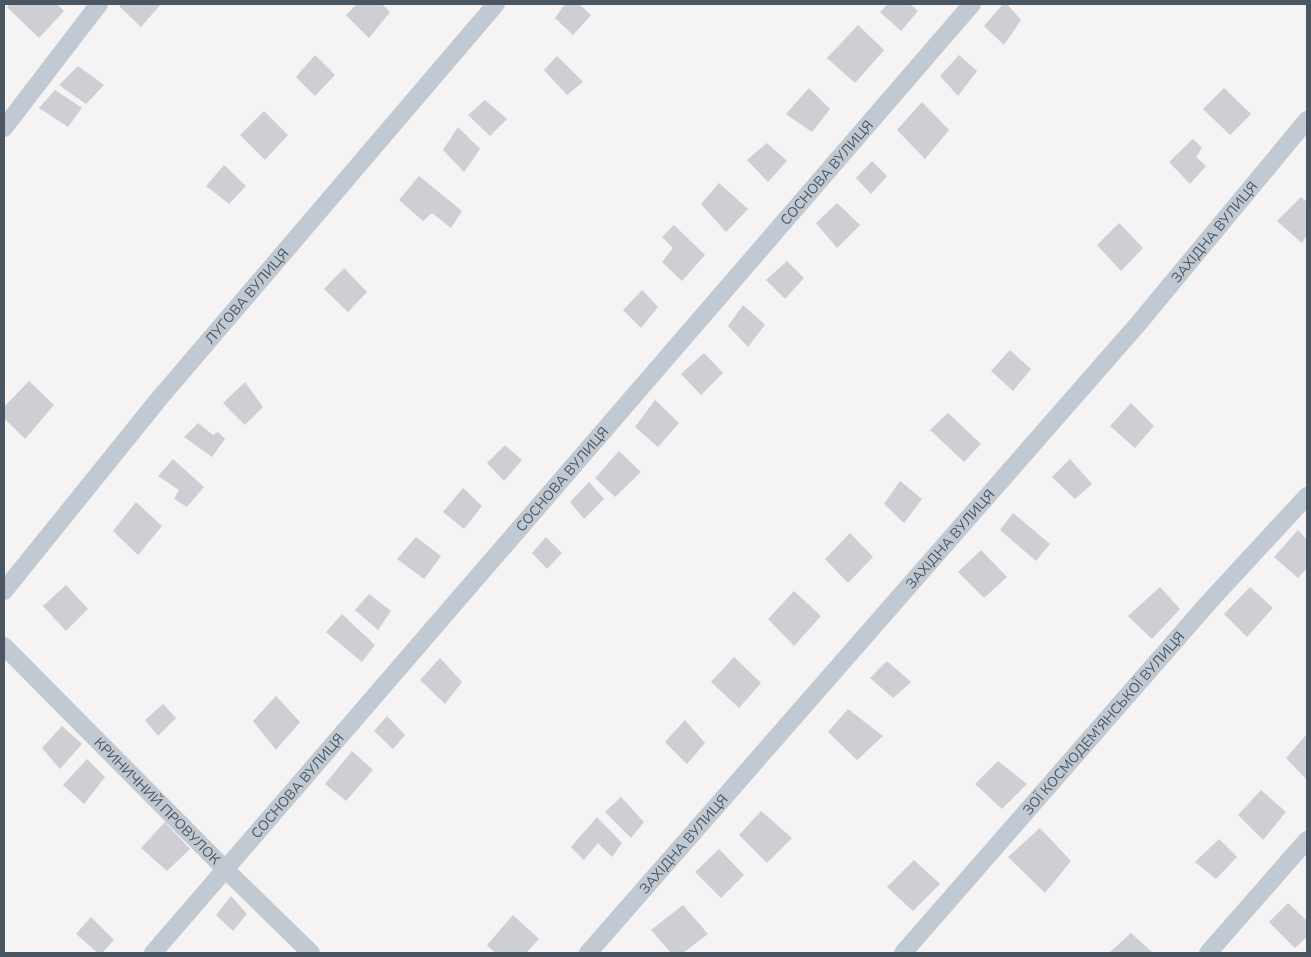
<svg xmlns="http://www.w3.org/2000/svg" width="1311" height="957" font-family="'Nunito Sans',sans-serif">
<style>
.building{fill:#cdcfd5}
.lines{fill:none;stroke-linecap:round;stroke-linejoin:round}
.street{stroke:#c1cad2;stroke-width:18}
.labels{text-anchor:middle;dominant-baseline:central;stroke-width:4.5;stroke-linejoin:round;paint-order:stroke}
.street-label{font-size:14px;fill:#4a5661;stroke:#fff}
</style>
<rect width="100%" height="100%" fill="#f5f3f3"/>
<!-- building -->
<g class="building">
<path d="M10,4H57L64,11L39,38L7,7Z"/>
<path d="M122,4H161L141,27L119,6Z"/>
<path d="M357,4H382L390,12L369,38L346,15Z"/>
<path d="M565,4H579L591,15L573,35L555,18Z"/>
<path d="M888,4H910L918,11L901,31L880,12Z"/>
<path d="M1003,4H1007L1021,20L1004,45L984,26Z"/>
<path d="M858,25L884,50L855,83L827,58Z"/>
<path d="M315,55L335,75L315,96L296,77Z"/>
<path d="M959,55L977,71L958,96L940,76Z"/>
<path d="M557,56L583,82L567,95L544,70Z"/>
<path d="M78,66L104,85L86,104L59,85Z"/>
<path d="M809,88L830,109L812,132L786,114Z"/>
<path d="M1224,88L1251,114L1230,135L1203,109Z"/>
<path d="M55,90L82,108L68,127L39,108Z"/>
<path d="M485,100L507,119L490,136L468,115Z"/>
<path d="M922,102L949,130L925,159L897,130Z"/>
<path d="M264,111L288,135L265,160L240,135Z"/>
<path d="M458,127L480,149L464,172L443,150Z"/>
<path d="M1193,139L1202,148L1196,157L1206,166L1190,184L1169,162Z"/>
<path d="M767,143L787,161L768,182L747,160Z"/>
<path d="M872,161L887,176L871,194L856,178Z"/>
<path d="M224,165L246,186L229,204L206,186Z"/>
<path d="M419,176L462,211L451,228L432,213L423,221L399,200Z"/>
<path d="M719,183L748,209L726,232L701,204Z"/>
<path d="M1301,197L1307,202V235L1302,243L1277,221Z"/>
<path d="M837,203L860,225L837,248L816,223Z"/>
<path d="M1119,223L1143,248L1121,271L1097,245Z"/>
<path d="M674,225L705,255L682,281L662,262L673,248L662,237Z"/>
<path d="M787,261L804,278L785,299L766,280Z"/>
<path d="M344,268L367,292L348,312L324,289Z"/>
<path d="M642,290L658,307L641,328L623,310Z"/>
<path d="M743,305L765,325L748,347L728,326Z"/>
<path d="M1010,350L1031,369L1013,391L991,371Z"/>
<path d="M704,353L723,373L701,395L681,374Z"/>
<path d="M29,381L54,405L25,439L4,418V407Z"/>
<path d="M245,382L263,407L245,425L223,403Z"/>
<path d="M655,400L679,423L658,447L635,427Z"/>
<path d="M1131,403L1154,426L1135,448L1110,426Z"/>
<path d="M948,413L981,444L964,462L930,430Z"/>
<path d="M198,423L213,435L218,432L225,439L212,457L184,437Z"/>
<path d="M505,445L522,460L504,481L487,463Z"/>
<path d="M619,451L641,472L615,497L595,478Z"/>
<path d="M173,459L204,487L187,507L174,499L179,490L158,476Z"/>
<path d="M1070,459L1092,484L1075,499L1052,477Z"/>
<path d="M900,481L922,499L904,523L884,504Z"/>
<path d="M589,482L604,499L584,519L570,502Z"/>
<path d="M463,488L482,506L464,529L443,512Z"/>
<path d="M136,502L162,526L138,555L113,531Z"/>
<path d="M1013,513L1050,544L1036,561L1000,530Z"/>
<path d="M1298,530L1307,540V568L1298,578L1274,557Z"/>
<path d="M850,533L873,557L848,583L825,559Z"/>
<path d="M416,537L441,556L424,579L397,559Z"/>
<path d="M546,537L562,553L547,569L532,553Z"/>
<path d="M981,550L1007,577L984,598L958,572Z"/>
<path d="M66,585L88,609L66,631L43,606Z"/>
<path d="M1160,587L1180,609L1152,639L1128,616Z"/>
<path d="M1250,587L1273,608L1247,637L1224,614Z"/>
<path d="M794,591L821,616L794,646L768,619Z"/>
<path d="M369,594L391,611L378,630L355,610Z"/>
<path d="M342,614L375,645L362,662L326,632Z"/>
<path d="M734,657L761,683L739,708L711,682Z"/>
<path d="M440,658L462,682L445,704L420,680Z"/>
<path d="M887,661L911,682L893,698L870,678Z"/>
<path d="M276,696L300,722L276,750L253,721Z"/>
<path d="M163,704L176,718L158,736L145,720Z"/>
<path d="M848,709L883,736L857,760L828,732Z"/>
<path d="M387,716L405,735L393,749L374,731Z"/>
<path d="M685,720L705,743L687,764L665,742Z"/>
<path d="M62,726L82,744L60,769L42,748Z"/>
<path d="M1307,734V780L1286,758Z"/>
<path d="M352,751L373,770L346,801L325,784Z"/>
<path d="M87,759L105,777L84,804L63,785Z"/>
<path d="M998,761L1027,784L1002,809L975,784Z"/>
<path d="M1261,790L1286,812L1263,840L1238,815Z"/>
<path d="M621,797L644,822L631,838L605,812Z"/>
<path d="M761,811L792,838L767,863L739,835Z"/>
<path d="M597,817L622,843L612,857L598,843L584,860L571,847Z"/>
<path d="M165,822L190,849L167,871L141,848Z"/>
<path d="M1040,828L1071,861L1045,893L1008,857Z"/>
<path d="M1219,839L1237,857L1216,879L1195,862Z"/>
<path d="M719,849L744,875L721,898L695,872Z"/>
<path d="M914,860L940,884L913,911L887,887Z"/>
<path d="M231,896L247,914L233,931L216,915Z"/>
<path d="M1288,903L1307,921V937L1295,948L1269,922Z"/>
<path d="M683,905L708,934L683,953H671L651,930Z"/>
<path d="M513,915L539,939L526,953H495L487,945Z"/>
<path d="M91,917L114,940L102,953H98L76,934Z"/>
<path d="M1131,933L1152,952L1151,953H1109Z"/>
</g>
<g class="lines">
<!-- street -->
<g class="street">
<path d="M4,128L99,4"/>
<path id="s1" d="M4,591L158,400L496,4"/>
<path id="s2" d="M4,646L226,870L311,953"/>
<path id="s3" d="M153,953L972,4"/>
<path id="s4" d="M588,953L1138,324L1307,120"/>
<path id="s5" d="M903,953L1209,602L1307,496"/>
<path d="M1208,953L1307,840"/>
</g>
</g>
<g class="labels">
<!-- street labels -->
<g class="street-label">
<text stroke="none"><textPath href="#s3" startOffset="1031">СОСНОВА ВУЛИЦЯ</textPath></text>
<text stroke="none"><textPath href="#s4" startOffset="955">ЗАХІДНА ВУЛИЦЯ</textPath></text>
<text stroke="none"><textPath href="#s1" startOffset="382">ЛУГОВА ВУЛИЦЯ</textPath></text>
<text stroke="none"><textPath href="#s3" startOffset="626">СОСНОВА ВУЛИЦЯ</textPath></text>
<text stroke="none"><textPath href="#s4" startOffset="550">ЗАХІДНА ВУЛИЦЯ</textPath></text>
<text stroke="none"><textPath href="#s5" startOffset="305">ЗОЇ КОСМОДЕМ’ЯНСЬКОЇ ВУЛИЦЯ</textPath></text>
<text stroke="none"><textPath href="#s3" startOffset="221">СОСНОВА ВУЛИЦЯ</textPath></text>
<text stroke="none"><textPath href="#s2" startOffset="218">КРИНИЧНИЙ ПРОВУЛОК</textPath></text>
<text stroke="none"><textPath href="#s4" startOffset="145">ЗАХІДНА ВУЛИЦЯ</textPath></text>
</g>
</g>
<!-- border -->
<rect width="1311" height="957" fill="none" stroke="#4a5661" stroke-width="10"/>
</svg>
